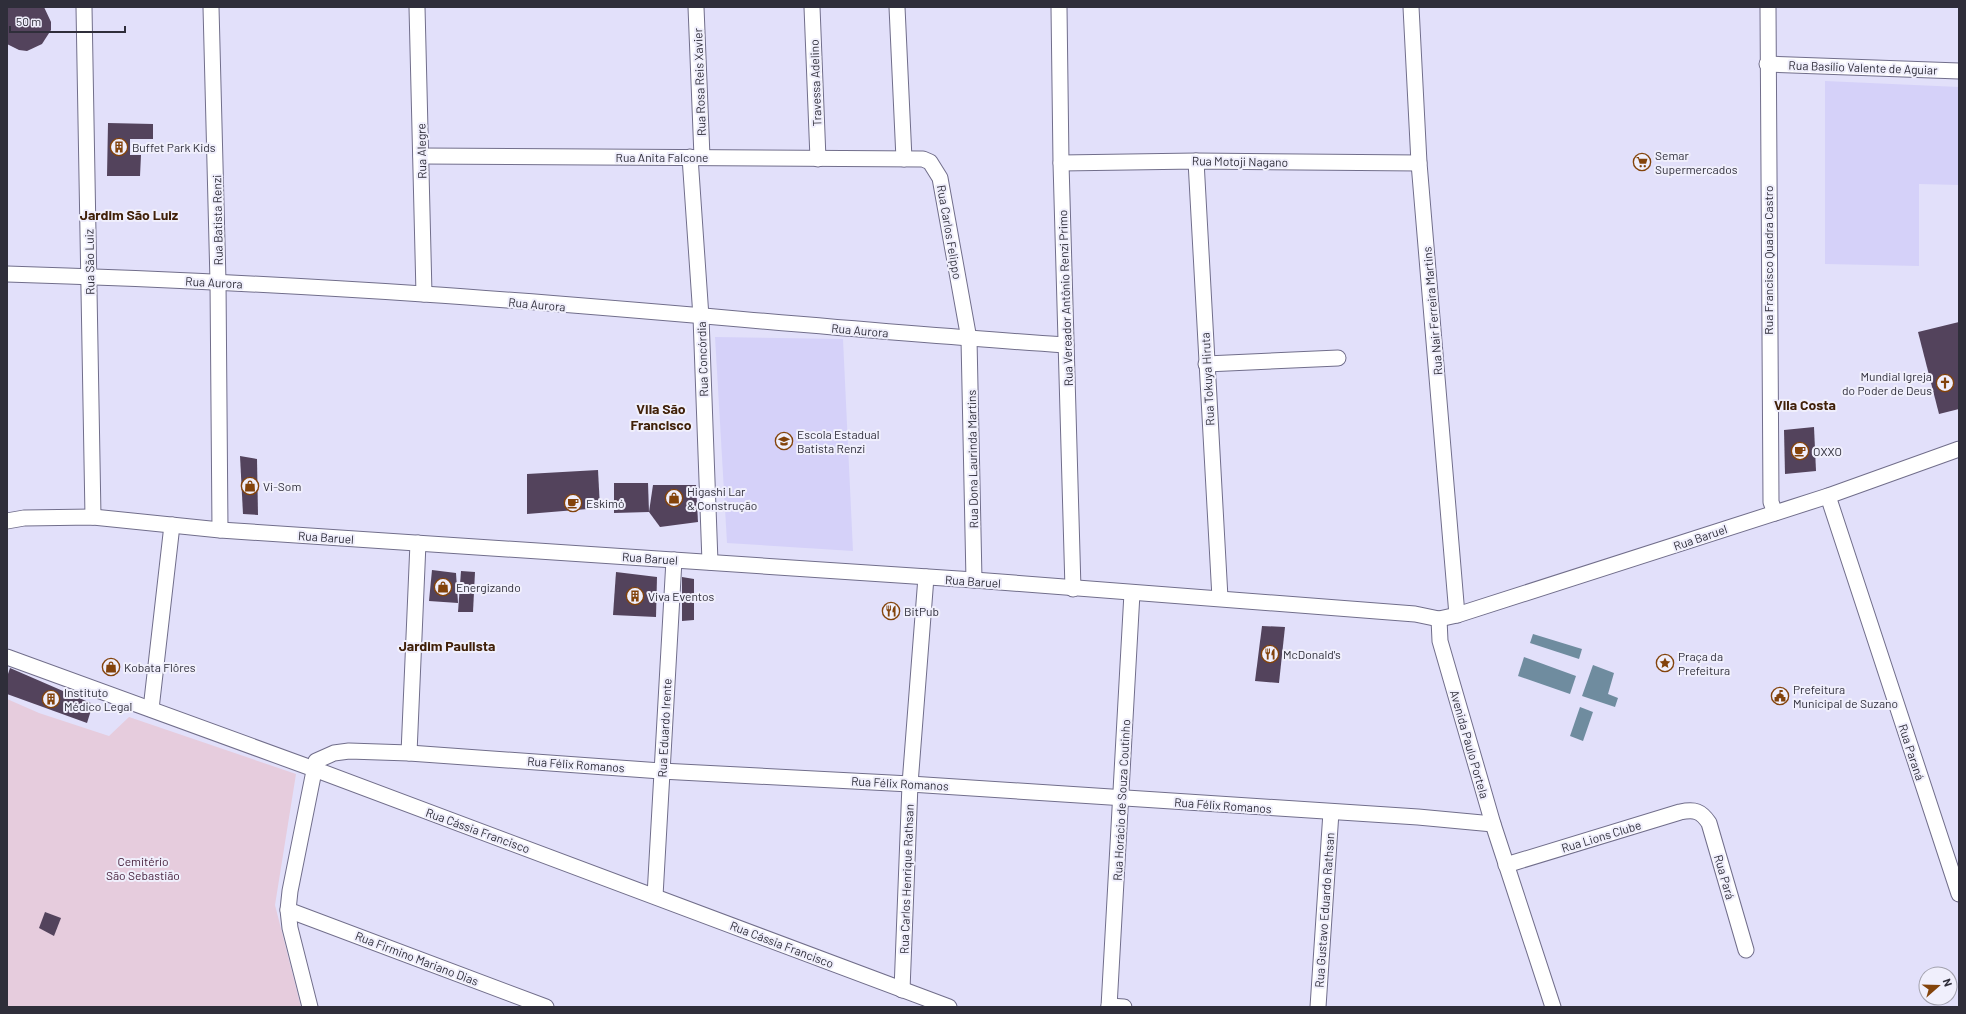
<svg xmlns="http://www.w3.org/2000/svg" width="1966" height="1014" font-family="Barlow,sans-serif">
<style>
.built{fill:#d5d1f9}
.green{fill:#e6ccdd}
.water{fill:#6f8c9f}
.building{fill:#53435c}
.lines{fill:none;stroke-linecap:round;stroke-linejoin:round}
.street-casing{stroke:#716e8b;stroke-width:17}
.street{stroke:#fff;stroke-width:15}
.labels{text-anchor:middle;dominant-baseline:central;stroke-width:4;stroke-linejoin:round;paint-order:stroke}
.street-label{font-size:12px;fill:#2f2e3a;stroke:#f0effc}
.poi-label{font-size:12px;fill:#2f2e3a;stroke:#f0effc;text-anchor:start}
.park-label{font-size:12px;fill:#411a36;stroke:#f0effc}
.quarter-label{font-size:14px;font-weight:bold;fill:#412109;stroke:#f0effc}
</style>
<rect width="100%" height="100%" fill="#e2e0fa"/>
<!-- built -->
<g class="built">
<path d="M1825,81L1959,87V185L1919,184V266L1825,264Z"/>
<path d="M715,337L843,339L853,551L727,543Z"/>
</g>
<!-- green -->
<path class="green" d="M7,699L39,713L109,736L129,717L296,774L275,905L301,1007H7Z"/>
<!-- water -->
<g class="water">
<path d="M1533,634L1582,649L1579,659L1530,643Z"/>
<path d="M1524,657L1576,676L1570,694L1518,676Z"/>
<path d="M1593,665L1614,673L1608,694L1618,698L1615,707L1582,696Z"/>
<path d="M1580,707L1593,712L1583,741L1570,736Z"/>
</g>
<!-- building -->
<g class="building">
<path d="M7,7H44L51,22V30L42,44L27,51L19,50L7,44Z"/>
<path d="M108,123L153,124V139H130V155H141L140,176H107Z"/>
<path d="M1959,322V409L1939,414L1918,332Z"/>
<path d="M1814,427L1816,471L1785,474L1784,430Z"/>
<path d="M240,456L257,459L258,515L243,514Z"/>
<path d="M598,470L600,508L527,514V474Z"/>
<path d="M614,483H648L649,512L614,513Z"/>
<path d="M653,485H696L698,522L660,527L649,512Z"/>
<path d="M432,570L456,573L458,603L429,601Z"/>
<path d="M461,571L475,572L473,612H458Z"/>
<path d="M616,572L657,577L656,617L613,615Z"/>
<path d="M682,577L694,579V620L682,621Z"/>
<path d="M1262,626L1285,627L1279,683L1255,681Z"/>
<path d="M10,668L93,704L87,723L7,694V677Z"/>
<path d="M45,912L61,918L54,936L39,928Z"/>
</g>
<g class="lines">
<defs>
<g id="street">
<path d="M84,7L93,517"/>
<path d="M211,7L218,282L220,530"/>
<path d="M417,7L424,294"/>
<path d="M696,7L702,157"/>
<path d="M812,7L818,159"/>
<path d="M897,7L904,159"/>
<path d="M1059,7L1061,163L1073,589"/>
<path d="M1411,7L1419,163L1457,615"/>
<path d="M1768,7L1771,502L1775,513"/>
<path d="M1767,64L1959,71"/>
<path d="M421,156L923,159L930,162L940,178L969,339L974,580"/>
<path d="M690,157L701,317L710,562"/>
<path d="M1196,161L1220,598"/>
<path d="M1061,163L1196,161L1419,163"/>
<path d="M7,274C146,278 284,285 423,294C637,308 851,331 1066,345"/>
<path d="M1206,364L1338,358"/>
<path d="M1828,496L1959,894"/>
<path d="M7,521L24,518L93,517L220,530L974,580L1415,614L1439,619L1457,615L1828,496L1959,449"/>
<path d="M1439,619L1440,641L1493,824L1553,1007"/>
<path d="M7,657L314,769L949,1007"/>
<path d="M151,709L172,525"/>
<path d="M409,753L418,543"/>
<path d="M1506,865L1680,812C1695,809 1701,811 1709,823L1746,950"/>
<path d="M655,896L674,560"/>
<path d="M288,910L546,1007"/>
<path d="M902,990L910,784L926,577"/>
<path d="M1109,1006L1124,1007"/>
<path d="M310,1007L290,928L288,910L290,891L316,761L334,753L349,751L409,753L661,771L910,784L1418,817L1493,824"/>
<path d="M1109,1007L1132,593"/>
<path d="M1318,1007L1331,812"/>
</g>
</defs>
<!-- street casing -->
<use href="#street" class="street-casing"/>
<!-- street -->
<use href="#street" class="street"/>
</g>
<!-- icons -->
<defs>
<symbol id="building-ring" viewBox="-11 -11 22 22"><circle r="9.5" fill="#f0effc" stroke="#83430b" stroke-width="1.5"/><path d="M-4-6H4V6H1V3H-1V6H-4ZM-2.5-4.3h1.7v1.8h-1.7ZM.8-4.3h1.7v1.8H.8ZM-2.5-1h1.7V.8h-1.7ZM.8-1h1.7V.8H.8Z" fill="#83430b"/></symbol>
<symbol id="supermarket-ring" viewBox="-11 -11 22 22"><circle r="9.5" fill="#f0effc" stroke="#83430b" stroke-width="1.5"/><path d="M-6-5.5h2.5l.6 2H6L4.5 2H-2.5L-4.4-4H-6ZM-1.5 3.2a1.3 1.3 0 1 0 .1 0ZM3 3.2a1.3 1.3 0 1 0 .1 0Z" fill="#83430b"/></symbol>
<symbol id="church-ring" viewBox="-11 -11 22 22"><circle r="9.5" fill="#f0effc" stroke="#83430b" stroke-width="1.5"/><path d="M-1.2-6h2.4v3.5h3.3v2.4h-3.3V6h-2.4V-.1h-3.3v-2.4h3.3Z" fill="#83430b"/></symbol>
<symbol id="school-ring" viewBox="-11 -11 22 22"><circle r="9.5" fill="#f0effc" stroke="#83430b" stroke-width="1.5"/><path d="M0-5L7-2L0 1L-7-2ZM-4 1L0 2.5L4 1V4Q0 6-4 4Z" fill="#83430b"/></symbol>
<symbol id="cafe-ring" viewBox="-11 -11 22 22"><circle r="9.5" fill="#f0effc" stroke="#83430b" stroke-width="1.5"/><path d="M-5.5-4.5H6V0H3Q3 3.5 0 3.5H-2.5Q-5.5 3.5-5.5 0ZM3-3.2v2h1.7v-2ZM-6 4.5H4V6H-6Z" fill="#83430b"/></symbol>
<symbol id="shop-ring" viewBox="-11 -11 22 22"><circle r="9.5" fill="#f0effc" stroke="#83430b" stroke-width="1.5"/><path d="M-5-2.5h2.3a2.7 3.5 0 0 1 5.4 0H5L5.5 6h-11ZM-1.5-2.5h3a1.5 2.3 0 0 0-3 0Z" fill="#83430b"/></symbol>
<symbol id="restaurant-ring" viewBox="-11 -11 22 22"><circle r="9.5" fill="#f0effc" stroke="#83430b" stroke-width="1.5"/><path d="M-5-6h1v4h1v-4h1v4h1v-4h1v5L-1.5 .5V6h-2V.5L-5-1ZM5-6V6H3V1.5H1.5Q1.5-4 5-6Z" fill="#83430b"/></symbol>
<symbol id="sight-ring" viewBox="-11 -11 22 22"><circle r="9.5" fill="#f0effc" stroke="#83430b" stroke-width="1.5"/><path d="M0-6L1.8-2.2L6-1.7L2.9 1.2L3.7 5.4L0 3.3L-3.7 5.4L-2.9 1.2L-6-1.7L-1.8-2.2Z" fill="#83430b"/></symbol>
<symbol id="civic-ring" viewBox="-11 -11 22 22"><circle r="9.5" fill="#f0effc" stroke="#83430b" stroke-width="1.5"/><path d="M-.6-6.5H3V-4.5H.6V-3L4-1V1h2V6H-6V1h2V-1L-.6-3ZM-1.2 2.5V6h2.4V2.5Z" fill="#83430b"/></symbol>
</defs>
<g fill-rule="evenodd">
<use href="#building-ring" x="109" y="137" width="20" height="20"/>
<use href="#supermarket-ring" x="1632" y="152" width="20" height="20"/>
<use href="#church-ring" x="1935" y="373" width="20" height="20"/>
<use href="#school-ring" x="774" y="431" width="20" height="20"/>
<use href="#cafe-ring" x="1790" y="441" width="20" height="20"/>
<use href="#shop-ring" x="240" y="476" width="20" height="20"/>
<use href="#shop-ring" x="664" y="488" width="20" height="20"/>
<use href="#cafe-ring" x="563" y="493" width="20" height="20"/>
<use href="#shop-ring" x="433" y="577" width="20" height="20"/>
<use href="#building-ring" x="625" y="586" width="20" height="20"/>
<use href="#restaurant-ring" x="881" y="601" width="20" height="20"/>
<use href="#restaurant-ring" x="1260" y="644" width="20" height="20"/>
<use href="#sight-ring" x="1655" y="653" width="20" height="20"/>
<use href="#shop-ring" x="101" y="657" width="20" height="20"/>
<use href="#civic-ring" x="1770" y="686" width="20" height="20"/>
<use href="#building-ring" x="41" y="689" width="20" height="20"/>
</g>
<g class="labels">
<!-- street labels -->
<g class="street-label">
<text transform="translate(1863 67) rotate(2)">Rua Basílio Valente de Aguiar</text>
<text transform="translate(699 82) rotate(-92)">Rua Rosa Reis Xavier</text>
<text transform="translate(815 83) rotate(-92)">Travessa Adelino</text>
<text transform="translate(421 151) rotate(-91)">Rua Alegre</text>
<text x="662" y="157">Rua Anita Falcone</text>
<text transform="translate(1240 161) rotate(1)">Rua Motoji Nagano</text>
<text transform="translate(217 220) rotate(-91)">Rua Batista Renzi</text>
<text transform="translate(950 232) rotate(80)">Rua Carlos Felippo</text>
<text transform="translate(1768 260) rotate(-90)">Rua Francisco Quadra Castro</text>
<text transform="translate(89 262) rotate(-91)">Rua São Luiz</text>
<text transform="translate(214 282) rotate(3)">Rua Aurora</text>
<text transform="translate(1065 298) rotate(-92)">Rua Vereador Antônio Renzi Primo</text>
<text transform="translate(537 304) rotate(5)">Rua Aurora</text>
<text transform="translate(1432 311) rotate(-95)">Rua Nair Ferreira Martins</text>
<text transform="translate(860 330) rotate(5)">Rua Aurora</text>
<text transform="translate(702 359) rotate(-92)">Rua Concórdia</text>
<text transform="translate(1207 379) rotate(-93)">Rua Tokuya Hiruta</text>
<text transform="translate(972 459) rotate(-91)">Rua Dona Laurinda Martins</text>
<text transform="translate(326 537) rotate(4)">Rua Baruel</text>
<text transform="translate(1700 537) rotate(-19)">Rua Baruel</text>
<text transform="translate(650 558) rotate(4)">Rua Baruel</text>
<text transform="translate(973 581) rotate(4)">Rua Baruel</text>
<text transform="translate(664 728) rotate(-87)">Rua Eduardo Irente</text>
<text transform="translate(1470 744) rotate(74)">Avenida Paulo Portela</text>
<text transform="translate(1912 752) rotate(72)">Rua Paraná</text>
<text transform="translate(576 764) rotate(4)">Rua Félix Romanos</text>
<text transform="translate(900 783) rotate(3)">Rua Félix Romanos</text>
<text transform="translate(1121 800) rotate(-87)">Rua Horácio de Souza Coutinho</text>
<text transform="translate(1223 805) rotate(4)">Rua Félix Romanos</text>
<text transform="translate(478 830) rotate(20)">Rua Cássia Francisco</text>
<text transform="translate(1601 836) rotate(-17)">Rua Lions Clube</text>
<text transform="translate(1725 877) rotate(74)">Rua Pará</text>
<text transform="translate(906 879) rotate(-88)">Rua Carlos Henrique Rathsan</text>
<text transform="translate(1324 910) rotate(-86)">Rua Gustavo Eduardo Rathsan</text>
<text transform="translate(782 944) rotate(21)">Rua Cássia Francisco</text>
<text transform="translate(417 958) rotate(21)">Rua Firmino Mariano Dias</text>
</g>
<!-- poi labels -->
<g class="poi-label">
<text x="132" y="147">Buffet Park Kids</text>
<text x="1655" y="155">Semar<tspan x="1655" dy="14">Supermercados</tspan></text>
<text x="1932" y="376" text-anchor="end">Mundial Igreja<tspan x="1932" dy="14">do Poder de Deus</tspan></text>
<text x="797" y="434">Escola Estadual<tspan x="797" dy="14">Batista Renzi</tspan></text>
<text x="1813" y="451">OXXO</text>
<text x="263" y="486">Vi-Som</text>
<text x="687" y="491">Higashi Lar<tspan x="687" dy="14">&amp; Construção</tspan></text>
<text x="586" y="503">Eskimó</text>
<text x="456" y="587">Energizando</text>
<text x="648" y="596">Viva Eventos</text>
<text x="904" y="611">BitPub</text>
<text x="1283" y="654">McDonald's</text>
<text x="1678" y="656">Praça da<tspan x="1678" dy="14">Prefeitura</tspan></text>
<text x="124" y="667">Kobata Flôres</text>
<text x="1793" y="689">Prefeitura<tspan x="1793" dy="14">Municipal de Suzano</tspan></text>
<text x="64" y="692">Instituto<tspan x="64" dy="14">Médico Legal</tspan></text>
</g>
<!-- park labels -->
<g class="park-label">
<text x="143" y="861">Cemitério<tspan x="143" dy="14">São Sebastião</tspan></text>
</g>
<!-- quarter labels -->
<g class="quarter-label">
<text x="129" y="214">Jardim São Luiz</text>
<text x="1805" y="404">Vila Costa</text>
<text x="661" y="408">Vila São<tspan x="661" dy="16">Francisco</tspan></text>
<text x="447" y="645">Jardim Paulista</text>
</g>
</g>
<!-- border -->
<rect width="1966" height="1014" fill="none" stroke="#2f2e3a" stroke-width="16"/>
<!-- north arrow -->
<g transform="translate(1938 986) rotate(70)"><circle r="19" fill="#f0effc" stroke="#a3a2ae"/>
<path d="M0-3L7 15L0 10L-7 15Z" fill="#83430b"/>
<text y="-6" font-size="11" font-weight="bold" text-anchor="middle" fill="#2f2e3a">N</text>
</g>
<!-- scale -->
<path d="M10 26v6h115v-6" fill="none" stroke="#2f2e3a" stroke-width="2"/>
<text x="16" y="26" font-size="12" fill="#2f2e3a" stroke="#f0effc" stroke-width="3" paint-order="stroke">50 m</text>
</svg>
